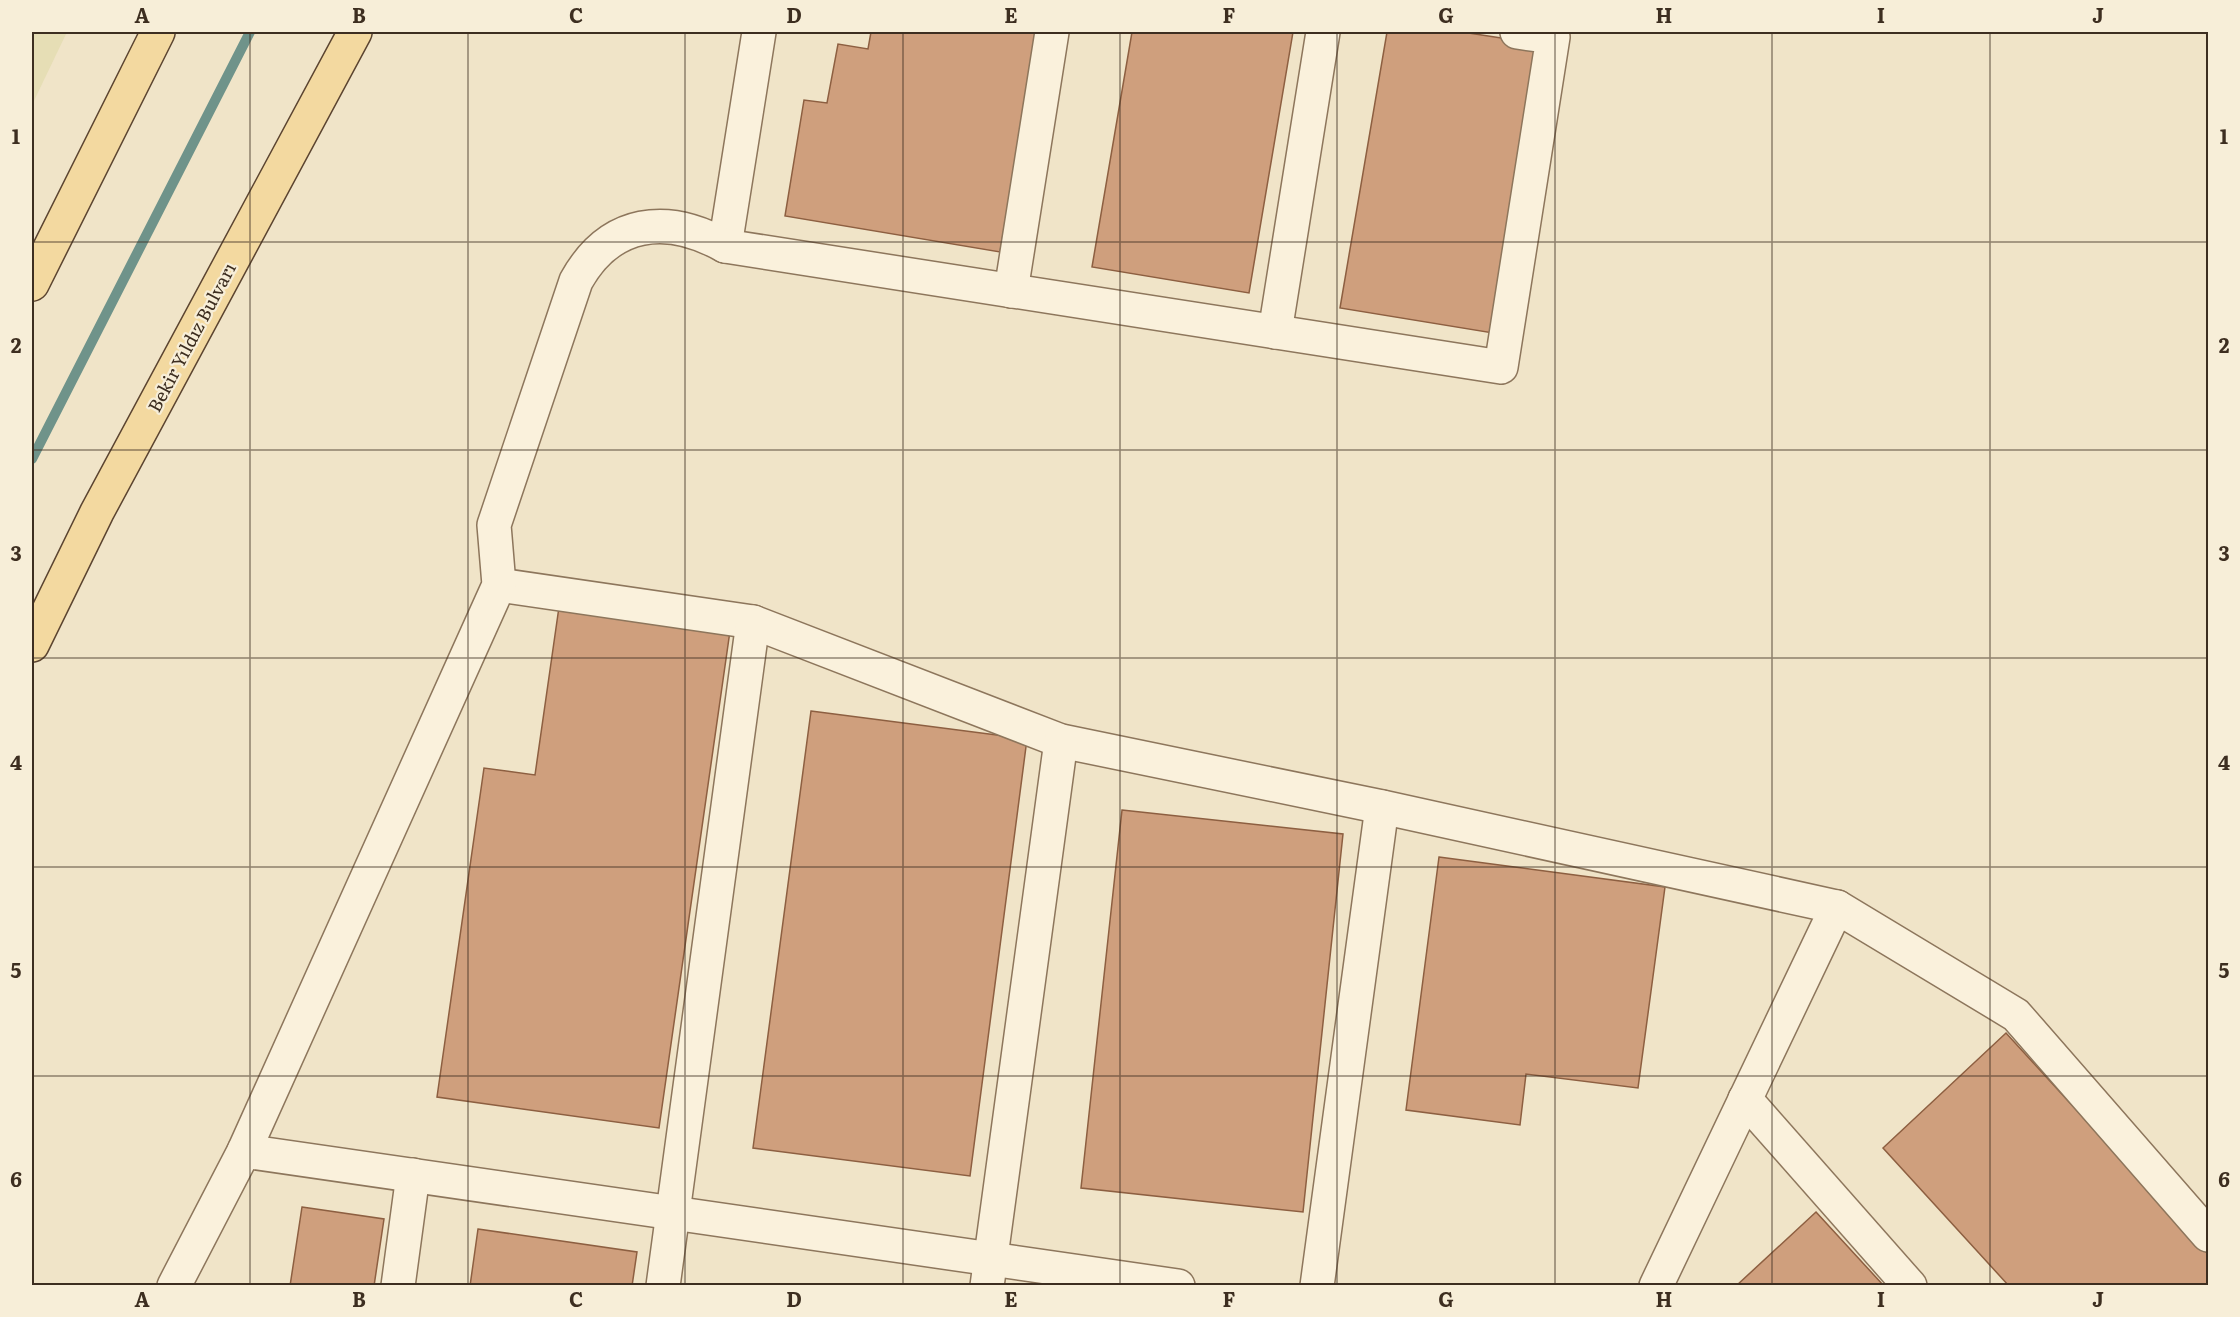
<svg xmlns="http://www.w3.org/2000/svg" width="2240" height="1317" font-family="Literata,serif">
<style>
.farmland{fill:#e6deb5}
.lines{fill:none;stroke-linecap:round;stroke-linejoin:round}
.stream{stroke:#6f938a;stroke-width:10}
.building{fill:#cf9f7d;stroke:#8d5f41;stroke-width:1.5}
.minor-casing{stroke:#8d765c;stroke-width:36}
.major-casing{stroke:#5b4430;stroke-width:36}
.minor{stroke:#faf1dc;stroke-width:33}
.major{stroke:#f3d9a0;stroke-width:33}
.grid{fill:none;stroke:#3d2e20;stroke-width:1.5;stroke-opacity:0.55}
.labels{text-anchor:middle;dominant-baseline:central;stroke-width:4.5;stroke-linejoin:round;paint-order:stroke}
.street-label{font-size:18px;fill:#3d2e20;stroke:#f7eed8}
.neatline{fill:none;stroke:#3d2e20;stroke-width:2}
.grid-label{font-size:20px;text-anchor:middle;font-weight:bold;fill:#3d2e20}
</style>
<rect width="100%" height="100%" fill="#f0e4c8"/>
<!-- farmland -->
<path class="farmland" d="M32,32H67L32,105Z"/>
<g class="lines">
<!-- stream -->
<path class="stream" d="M32,459L250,32"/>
</g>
<!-- building -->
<g class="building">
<path d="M871,32H1038L1000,252L785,216L804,100L827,103L838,44L868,49Z"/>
<path d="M1132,32H1293L1249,293L1092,267Z"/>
<path d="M1387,32H1462L1547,45L1499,334L1340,308Z"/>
<path d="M559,607L730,631L659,1128L437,1097L484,768L535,775Z"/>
<path d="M811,711L1027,739L970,1176L753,1148Z"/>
<path d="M1122,810L1343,834L1303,1212L1081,1188Z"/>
<path d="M1439,857L1665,887L1638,1088L1526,1074L1520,1125L1406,1110Z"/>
<path d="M2006,1033L2208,1254V1286H2009L1883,1148Z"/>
<path d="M302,1207L384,1219L374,1286H290Z"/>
<path d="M1816,1212L1884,1286H1736Z"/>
<path d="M478,1229L637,1252L632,1286H470Z"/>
</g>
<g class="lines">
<defs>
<g id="minor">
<path d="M725,246L759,32"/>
<path d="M1011,291L1052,32"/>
<path d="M1275,332L1323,32"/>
<path d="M499,585L753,622L1061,741L1382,807L1837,907L2016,1015L2208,1235"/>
<path d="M1745,1099L1910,1286"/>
<path d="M244,1151L1178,1286"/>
<path d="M174,1286L244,1151L499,585L494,525L576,281C610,220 667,213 725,246L1501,367L1553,37L1517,32"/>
<path d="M398,1286L413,1175"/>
<path d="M663,1286L753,622"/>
<path d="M987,1286L1061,741"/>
<path d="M1317,1286L1382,807"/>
<path d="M1656,1286L1837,907"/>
</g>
<g id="major">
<path d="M32,284L158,32"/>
<path d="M32,645L97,512L355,32"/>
</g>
</defs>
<!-- minor casing -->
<use href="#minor" class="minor-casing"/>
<!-- major casing -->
<use href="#major" class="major-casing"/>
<!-- minor -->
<use href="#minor" class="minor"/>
<!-- major -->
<use href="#major" class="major"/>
</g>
<!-- grid -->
<path class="grid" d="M250,32V1286M468,32V1286M685,32V1286M903,32V1286M1120,32V1286M1337,32V1286M1555,32V1286M1772,32V1286M1990,32V1286M32,242H2208M32,450H2208M32,658H2208M32,867H2208M32,1076H2208"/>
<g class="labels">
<!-- street labels -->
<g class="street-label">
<text transform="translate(191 337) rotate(-62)">Bekir Yıldız Bulvarı</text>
</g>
</g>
<!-- border -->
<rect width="2240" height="1317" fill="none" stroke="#f7eed8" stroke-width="66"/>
<rect x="33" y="33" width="2174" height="1251" class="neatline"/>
<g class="grid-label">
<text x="142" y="23">A</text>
<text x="359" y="23">B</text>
<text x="576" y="23">C</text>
<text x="794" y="23">D</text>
<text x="1011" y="23">E</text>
<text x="1229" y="23">F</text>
<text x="1446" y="23">G</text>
<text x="1664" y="23">H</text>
<text x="1881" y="23">I</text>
<text x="2098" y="23">J</text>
<text x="16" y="144">1</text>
<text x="2224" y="144">1</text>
<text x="16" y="353">2</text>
<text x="2224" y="353">2</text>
<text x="16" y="561">3</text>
<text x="2224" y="561">3</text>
<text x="16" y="770">4</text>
<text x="2224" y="770">4</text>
<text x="16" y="978">5</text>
<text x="2224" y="978">5</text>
<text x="16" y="1187">6</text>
<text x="2224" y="1187">6</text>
<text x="142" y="1307">A</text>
<text x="359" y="1307">B</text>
<text x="576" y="1307">C</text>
<text x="794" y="1307">D</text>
<text x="1011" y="1307">E</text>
<text x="1229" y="1307">F</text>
<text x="1446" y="1307">G</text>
<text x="1664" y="1307">H</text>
<text x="1881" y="1307">I</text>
<text x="2098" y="1307">J</text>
</g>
</svg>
